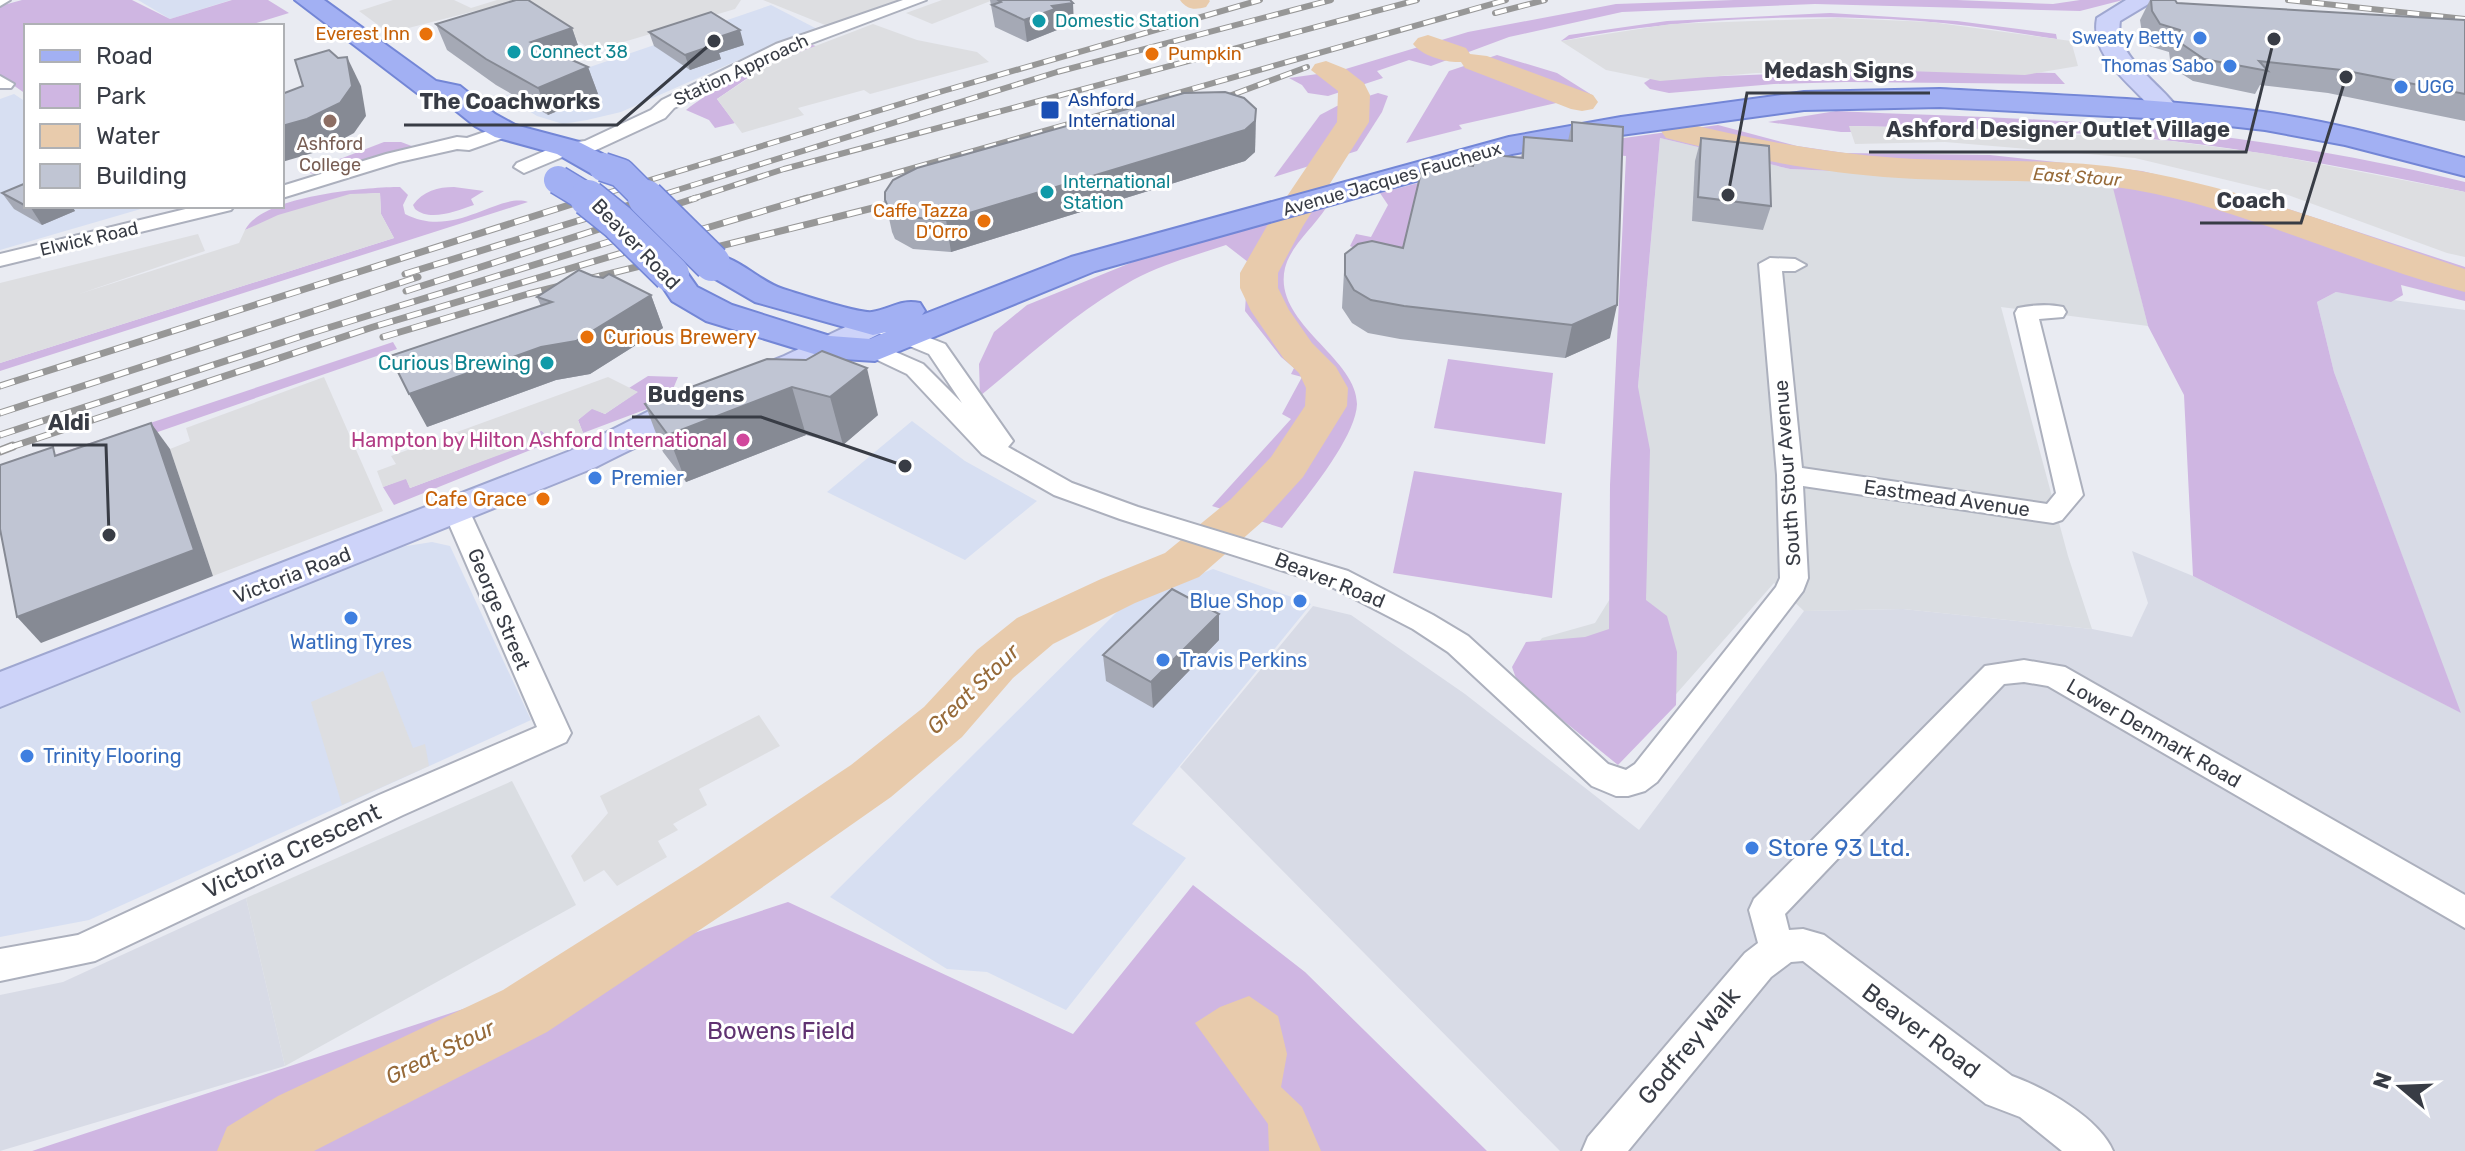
<svg xmlns="http://www.w3.org/2000/svg" width="2465" height="1151" font-family="Rubik,sans-serif">
<style>
.residential{fill:#d8dbe6}
.commercial{fill:#d7dff2}
.industrial{fill:#dadde2}
.green{fill:#cfb6e2}
.parking{fill:#dddee1}
.water{fill:#e8cbac}
.lines{fill:none;stroke-linecap:round;stroke-linejoin:round}
.river{fill:#e8cbac;fill-rule:evenodd}
.street-casing{stroke:#acb0bd;stroke-width:4}
.secondary-casing{stroke:#9fa7d0;stroke-width:4}
.primary-casing{stroke:#7386d6;stroke-width:4}
.street{fill:#fff;fill-rule:evenodd}
.secondary{fill:#cdd3f9;fill-rule:evenodd}
.primary{fill:#a2b0f3;fill-rule:evenodd}
.rail-far2-casing{stroke:#979797;stroke-width:6}
.rail-far1-casing{stroke:#979797;stroke-width:7}
.rail-casing{stroke:#979797;stroke-width:9}
.rail-far2{stroke:#fff;stroke-width:4;stroke-dasharray:12;stroke-linecap:butt}
.rail-far1{stroke:#fff;stroke-width:5;stroke-dasharray:15;stroke-linecap:butt}
.rail{stroke:#fff;stroke-width:6;stroke-dasharray:18;stroke-linecap:butt}
.primary-bridge-far1-casing{stroke:#7386d6;stroke-width:31;stroke-linecap:butt}
.primary-bridge-casing{stroke:#7386d6;stroke-width:39;stroke-linecap:butt}
.primary-bridge-far1{stroke:#a2b0f3;stroke-width:28}
.primary-bridge{stroke:#a2b0f3;stroke-width:36}
.wall{fill:#a5a9b5}
.shaded-wall{fill:#868a94}
.building{fill:#c0c5d3;stroke:#868a94;stroke-width:2}
.culture-dot{fill:#0f9aa8;stroke:#fff;stroke-width:3}
.food-dot{fill:#e8710a;stroke:#fff;stroke-width:3}
.shop-dot{fill:#3f7fe0;stroke:#fff;stroke-width:3}
.transit-dot{fill:#1a4fb4;stroke:#fff;stroke-width:3}
.education-dot{fill:#8d6e63;stroke:#fff;stroke-width:3}
.hotel-dot{fill:#d1479c;stroke:#fff;stroke-width:3}
.labels{text-anchor:middle;dominant-baseline:central;stroke-width:6;stroke-linejoin:round;paint-order:stroke}
.far-culture-label{font-size:18px;fill:#0d838f;stroke:#fff;text-anchor:start}
.far-food-label{font-size:18px;fill:#c56008;stroke:#fff;text-anchor:end}
.far-shop-label{font-size:18px;fill:#366cbe;stroke:#fff;text-anchor:end}
.far-street-label{font-size:18px;fill:#383c45;stroke:#fff}
.far-transit-label{font-size:18px;fill:#164399;stroke:#fff;text-anchor:start}
.far-education-label{font-size:18px;fill:#785e54;stroke:#fff}
.far-water-label{font-size:18px;font-style:italic;fill:#966a39;stroke:#fff}
.street-label{font-size:20px;fill:#383c45;stroke:#fff}
.food-label{font-size:20px;fill:#c56008;stroke:#fff;text-anchor:start}
.culture-label{font-size:20px;fill:#0d838f;stroke:#fff;text-anchor:end}
.hotel-label{font-size:20px;fill:#b23c85;stroke:#fff;text-anchor:end}
.shop-label{font-size:20px;fill:#366cbe;stroke:#fff;text-anchor:start}
.water-label{font-size:22px;font-style:italic;fill:#966a39;stroke:#fff}
.near-shop-label{font-size:24px;fill:#366cbe;stroke:#fff;text-anchor:start}
.near-street-label{font-size:24px;fill:#383c45;stroke:#fff}
.near-park-label{font-size:24px;fill:#603271;stroke:#fff}
.leader{fill:none;stroke:#383c45;stroke-width:3}
.callout-dot{fill:#383c45;stroke:#fff;stroke-width:3}
.callout-label{font-size:22px;text-anchor:middle;font-weight:bold;fill:#383c45;stroke:#fff;stroke-width:6;stroke-linejoin:round;paint-order:stroke}
</style>
<rect width="100%" height="100%" fill="#e9ebf2"/>
<!-- residential -->
<g class="residential">
<path d="M2336,292L2465,310V1151H1560L1180,767L1313,606L1351,615L1465,694L1639,830L1804,611L1903,609L2092,629L2132,637L2148,603L2132,551L2193,576L2460,712L2334,372L2317,302Z"/>
<path d="M246,898L285,1066L0,1151V995L63,982Z"/>
</g>
<!-- commercial -->
<g class="commercial">
<path d="M138,0H231L170,19Z"/>
<path d="M771,5L819,30L777,43L621,112L587,120L563,124L537,116L505,96Z"/>
<path d="M14,94L26,102V206H151L0,250V99Z"/>
<path d="M912,421L965,461L1037,501L965,560L827,492Z"/>
<path d="M432,542L450,546L531,720L89,920L0,937V707L400,547Z"/>
<path d="M1213,569L1311,604L1132,824L1186,858L1066,1010L987,972L947,969L830,897L1125,604Z"/>
</g>
<!-- industrial -->
<g class="industrial">
<path d="M1660,138L1790,169L2113,184L2148,326L2001,307L2068,556L2092,629L1903,609L1804,611L1774,583L1625,752L1524,661L1542,638L1595,623L1621,581Z"/>
<path d="M512,781L576,905L285,1066L246,898Z"/>
</g>
<!-- green -->
<g class="green">
<path d="M22,0H132L170,19L232,0H268L289,13L247,26H26V94L0,76V6Z"/>
<path d="M1734,0H1957L2053,4L2080,0H2123L2080,11L1815,4L1622,12L1509,37L1431,66L1409,60L1377,71L1383,78L1328,96L1308,93L1302,85L1289,78L1339,71L1468,32L1616,4Z"/>
<path d="M1830,13L1957,21L2056,34L2057,39C2015,33 1973,25 1930,22C1814,12 1675,18 1561,41L1569,35L1667,21Z"/>
<path d="M810,44L824,49L774,60L717,99L735,123L715,128L709,120L686,110C714,87 776,57 810,44Z"/>
<path d="M1497,55L1557,73L1592,95L1459,125L1462,129L1406,143L1449,71Z"/>
<path d="M1877,70L2055,73L2065,84L1846,82L1774,84L1669,93L1650,89L1644,83L1650,79Z"/>
<path d="M1378,93L1388,96L1382,112L1357,151L1274,177L1320,115L1337,106Z"/>
<path d="M1836,111C1921,115 2007,117 2092,123C2217,133 2343,152 2465,182V192C2368,172 2270,152 2172,141C2065,130 1957,128 1850,126L1851,132H1841L1768,122Z"/>
<path d="M1718,125L1797,146L1845,153L1990,155L2142,171L2270,203L2465,267V301L2401,285L2403,295L2391,302L2336,292L2317,302L2334,372L2461,713L2193,576L2184,395L2148,326L2112,184L1790,169L1660,138L1638,387L1650,450L1646,600L1667,616L1677,652L1676,705L1618,765L1518,684L1512,667L1526,642L1585,637L1609,629L1610,485L1626,156L1566,151L1406,253L1375,258L1350,246L1356,234L1371,237L1388,205L1380,193L1552,148Z"/>
<path d="M384,142H401L417,148L314,174L306,172Z"/>
<path d="M400,187L408,195L403,205L405,214C455,240 498,192 528,202L0,371V363L394,238L381,214L380,193C331,195 290,214 245,230C262,196 365,187 400,187Z"/>
<path d="M454,187L484,191L471,199L474,205C456,211 430,222 415,209L413,205C423,191 438,187 454,187Z"/>
<path d="M1326,208C1314,227 1291,245 1285,268C1272,323 1357,357 1357,404C1356,438 1303,501 1282,528L1212,506L1291,419L1282,414L1302,377L1291,374L1294,368L1281,357L1245,311L1248,262L1226,245C1194,256 1162,264 1133,280C1077,311 1029,356 980,396L979,364L994,332L1027,305L1155,253Z"/>
<path d="M393,342L397,349L97,453L0,473Z"/>
<path d="M1448,359L1553,373L1545,444L1434,428Z"/>
<path d="M648,376L678,377L668,401L583,433L578,420L592,408L605,414L637,392L629,388Z"/>
<path d="M542,431L553,441L394,505L383,487L406,478L410,488L537,440L532,432Z"/>
<path d="M1414,471L1562,493L1552,598L1393,573Z"/>
<path d="M1193,885L1305,972L1487,1151H32L788,902L1073,1034Z"/>
</g>
<!-- parking -->
<g class="parking">
<path d="M393,0H454L471,8L497,0H741L735,9L593,51L542,17L506,8L475,11L389,33L359,11Z"/>
<path d="M763,0H906L830,27Z"/>
<path d="M942,0H993L932,24L906,13Z"/>
<path d="M1838,18L1931,22L2071,41L2078,66L2025,75L1877,70L1756,73L1660,81L1606,70L1561,41L1671,24Z"/>
<path d="M873,24L917,40L977,52L989,62L870,94L864,90L798,108L804,115L742,133L717,99L771,63Z"/>
<path d="M1849,126L1984,129L2171,141L2268,154L2465,192V257L2447,253L2285,194L2135,158L1945,142L1855,144Z"/>
<path d="M380,193L381,214L394,238L0,363V283L198,234L205,251L79,294L239,243L245,230L278,215L350,194Z"/>
<path d="M324,377L383,511L213,576L170,449L190,441L186,428Z"/>
<path d="M608,377L638,392L605,414L592,409L578,420L583,433L555,444L542,431L533,432L537,441L410,488L406,479L383,487L377,471L396,464L391,456Z"/>
<path d="M383,671L413,748L425,744L429,766L342,805L311,702Z"/>
<path d="M759,715L780,746L699,789L707,805L673,824L678,830L658,841L667,857L617,886L604,870L584,882L571,856L608,813L600,796Z"/>
</g>
<!-- water -->
<path class="water" d="M1249,996L1278,1016L1287,1054L1281,1087L1302,1107L1321,1151H1269L1268,1124L1195,1023L1220,1007Z"/>
<g class="lines">
<!-- river -->
<g class="river">
<path d="M1180,0H1209L1210,1L1206,7C1195,10 1187,10 1180,0Z"/>
<path d="M1428,35L1466,48L1470,54L1487,56L1593,95L1598,102L1593,109L1582,111L1571,109L1465,68L1461,62C1447,63 1422,56 1413,44L1418,38Z"/>
<path d="M1326,61L1346,69L1364,83L1370,95L1369,122L1303,226L1278,273V288L1289,310L1312,343L1336,367L1348,388L1347,406L1303,477L1263,521L1199,577L1135,603L1053,644L1013,678L962,737L891,797L740,903L547,1032L314,1151H217L227,1127L278,1096L503,990L698,867L851,765L924,707L977,650L1017,618L1101,579L1165,553L1231,499L1271,457L1305,406L1306,388L1299,373L1284,359L1251,311L1240,288V273L1267,226L1337,122L1338,91L1311,70L1315,64Z"/>
<path d="M1677,121C1750,139 1823,153 1898,158C1977,163 2056,157 2134,170C2248,189 2356,233 2465,269V292C2353,264 2249,210 2135,190C2057,177 1977,183 1899,178C1819,173 1742,157 1666,138L1661,131L1666,124Z"/>
</g>
<defs>
<g id="street">
<path d="M0,0H10L0,6Z"/>
<path d="M903,0H926L788,52L674,108L665,118L596,150L572,153L524,173L514,167L517,163L561,144L585,141L651,110L662,100L776,44Z"/>
<path d="M0,76L14,84L11,88H0Z"/>
<path d="M505,125L512,127L514,131L512,135L469,150L457,149L399,162L282,198V186L386,154L457,137L467,138Z"/>
<path d="M198,206H234L231,210L0,266V254Z"/>
<path d="M1770,258L1795,259L1806,265L1795,271H1782L1802,468L2047,504L2056,493L2015,313L2018,308C2032,305 2049,304 2063,307L2066,312L2063,317L2039,319L2083,495L2062,520L2053,523L1803,486L1808,578L1803,591L1657,782L1645,791L1628,796H1616L1592,786L1448,652L1413,629L1328,585L1120,519L1054,495L982,454L907,374L867,355L863,350L867,345L875,343L923,364L962,403L929,354L878,333L875,328L878,323L886,321L945,344L1013,441L1008,447L1072,483L1138,507L1348,571L1433,615L1468,636L1608,764L1626,770L1635,764L1776,587L1780,578L1777,475L1759,264Z"/>
<path d="M456,501L465,504L469,510L571,733L566,742L403,815L95,961L0,981V949L78,935L379,795L537,727L443,510L447,504Z"/>
<path d="M2024,660L2065,667L2465,895V928L2048,686L2024,682L2004,684L1785,914L1789,930L1803,929L1824,935L2012,1076C2045,1088 2099,1118 2113,1151H2062L2020,1117L1986,1104L1803,961L1791,962L1771,977L1628,1151H1582L1588,1137L1745,953L1758,943L1749,910L1754,899L1985,666Z"/>
</g>
<g id="secondary">
<path d="M2126,0H2155L2120,21C2114,57 2161,83 2179,110L2175,116H2157C2136,85 2089,60 2097,18Z"/>
<path d="M873,314L885,317L889,324L885,331C790,380 691,418 596,467L0,707V672L570,451L653,409L784,356Z"/>
</g>
<g id="primary">
<path d="M295,0H324L436,81L460,86L495,114L515,125L579,142L614,160L618,167L614,174L603,176L592,174L557,154L495,137L475,126L440,98L417,93Z"/>
<path d="M1940,89C2048,95 2156,98 2263,112C2331,121 2398,140 2465,158V176L2345,145L2265,130L2166,119L1940,107L1804,110L1621,135L1512,154L1095,271L875,361L827,358L706,321L672,301L654,274L659,267L671,264L683,267L697,287L732,305L830,336L870,339L886,332L873,335L755,302L700,270L695,263L700,256C732,248 755,280 783,289C799,294 860,314 872,312C891,309 900,299 920,303L925,311L922,315L1071,257L1509,137L1621,117L1804,92Z"/>
</g>
</defs>
<!-- street casing -->
<use href="#street" class="street-casing"/>
<!-- secondary casing -->
<use href="#secondary" class="secondary-casing"/>
<!-- primary casing -->
<use href="#primary" class="primary-casing"/>
<!-- street -->
<use href="#street" class="street"/>
<!-- secondary -->
<use href="#secondary" class="secondary"/>
<!-- primary -->
<use href="#primary" class="primary"/>
<defs>
<g id="rail-far2">
<path d="M2288,0L2465,19"/>
<path d="M1495,13L1545,0"/>
<path d="M1213,102L1307,67"/>
<path d="M584,200L943,91L1260,0"/>
<path d="M645,200L1057,72L1331,0"/>
<path d="M689,200L784,169L1417,0"/>
<path d="M800,200L1506,0"/>
</g>
<g id="rail-far1">
<path d="M405,274L652,198"/>
<path d="M406,291L696,198"/>
<path d="M383,337L528,294L909,199"/>
<path d="M0,386L591,198"/>
<path d="M0,413L418,277"/>
<path d="M0,435L308,334L625,237"/>
<path d="M8,448L373,327L807,198"/>
</g>
<path id="rail" d="M0,451L13,446"/>
</defs>
<!-- rail-far2 casing -->
<use href="#rail-far2" class="rail-far2-casing"/>
<!-- rail-far1 casing -->
<use href="#rail-far1" class="rail-far1-casing"/>
<!-- rail casing -->
<use href="#rail" class="rail-casing"/>
<!-- rail-far2 -->
<use href="#rail-far2" class="rail-far2"/>
<!-- rail-far1 -->
<use href="#rail-far1" class="rail-far1"/>
<!-- rail -->
<use href="#rail" class="rail"/>
<defs>
<g id="primary-bridge-far1">
<path d="M603,167L621,173L648,200"/>
<path d="M558,180L591,200"/>
</g>
<g id="primary-bridge">
<path d="M588,198L618,222L671,274"/>
<path d="M646,198L712,263"/>
</g>
</defs>
<!-- primary-bridge-far1 casing -->
<use href="#primary-bridge-far1" class="primary-bridge-far1-casing"/>
<!-- primary-bridge casing -->
<use href="#primary-bridge" class="primary-bridge-casing"/>
<!-- primary-bridge-far1 -->
<use href="#primary-bridge-far1" class="primary-bridge-far1"/>
<!-- primary-bridge -->
<use href="#primary-bridge" class="primary-bridge"/>
</g>
<!-- wall -->
<g class="wall">
<path d="M990,0H1070L1074,25L1057,28V30L1027,42L995,27Z"/>
<path d="M2150,0H2175L2177,3L2465,20V121L2328,93L2260,85L2255,94L2193,81L2171,67L2169,52L2149,46L2142,33L2140,20Z"/>
<path d="M436,24L572,28L581,54L569,58L588,67L598,94L548,115L496,85L447,50Z"/>
<path d="M649,32L744,45L719,53L721,59L690,70L654,46Z"/>
<path d="M1256,109L1255,152L1245,161L951,252L913,249L895,239L892,232L885,200Z"/>
<path d="M1572,122L1610,338L1565,358L1400,339L1368,333L1352,323L1342,308L1345,254L1403,248L1521,158L1524,137L1568,141Z"/>
<path d="M1701,138L1771,206L1763,230L1692,221L1695,161Z"/>
<path d="M2,193L26,206H72L75,211L42,225L14,209Z"/>
<path d="M593,276L651,295L663,328L590,374L556,380L427,427L541,306L537,297Z"/>
<path d="M767,359L878,415L843,445L806,435L686,482L663,452L645,404Z"/>
<path d="M1219,640L1153,708L1106,681L1103,655Z"/>
</g>
<!-- shaded-wall -->
<g class="shaded-wall">
<path d="M1073,3L1074,25L1057,28V30L1027,42L1024,20L1052,6Z"/>
<path d="M572,28L581,54L540,68L531,42Z"/>
<path d="M740,30L744,45L719,53L721,59L690,70L685,55L710,40Z"/>
<path d="M347,57L361,86L366,116L354,133L323,150L282,162V126Z"/>
<path d="M588,67L598,94L548,115L538,88Z"/>
<path d="M1256,109L1255,152L1245,161L951,252L946,220Z"/>
<path d="M36,206H72L75,211L42,225L31,208Z"/>
<path d="M651,295L663,328L590,374L556,380L427,427L409,394Z"/>
<path d="M1617,305L1610,338L1565,358L1572,325Z"/>
<path d="M867,368L878,415L843,445L830,397Z"/>
<path d="M792,387L806,435L686,482L668,435Z"/>
<path d="M151,423L170,449L213,576L41,643L17,617Z"/>
<path d="M1219,614V640L1153,708L1151,682Z"/>
</g>
<!-- building -->
<g class="building">
<path d="M516,0H528L572,28L531,42L588,67L538,88L486,59L436,24Z"/>
<path d="M998,0H1070L1073,3L1052,6L1055,9L1024,20L992,5L1001,2Z"/>
<path d="M2151,0H2175L2177,3L2465,20V94L2342,70L2259,61L2268,71L2204,59L2182,44L2180,30L2160,24L2152,11Z"/>
<path d="M711,12L740,30L710,40L717,44L685,55L649,32Z"/>
<path d="M329,50L338,58L347,57L352,86L340,103L307,119L282,126V94L303,86L295,60Z"/>
<path d="M1225,92L1244,98L1256,109L1255,121L1245,130L946,220L906,217L888,207L885,200V192L893,180L917,168L1184,93Z"/>
<path d="M1572,122L1623,127L1617,305L1572,325L1404,306L1371,300L1354,290L1345,275V254L1358,244L1372,241L1403,248L1424,160L1473,166L1475,153L1523,158L1524,137L1572,141Z"/>
<path d="M1701,138L1769,146L1771,206L1698,197Z"/>
<path d="M26,183V206L2,193Z"/>
<path d="M579,270L593,276L603,278L609,274L651,295L576,341L541,347L409,394L390,356L552,302L537,297Z"/>
<path d="M822,351L867,368L830,397L792,387L668,435L645,404L767,359L806,360Z"/>
<path d="M151,423L194,550L17,617L0,529V465L53,447L55,456Z"/>
<path d="M1172,589L1219,614L1151,682L1103,655Z"/>
</g>
<!-- markers -->
<g class="culture-dot">
<circle cx="1039" cy="21" r="8"/>
<circle cx="514" cy="52" r="8"/>
<circle cx="1047" cy="192" r="8"/>
<circle cx="547" cy="363" r="8"/>
</g>
<g class="food-dot">
<circle cx="426" cy="34" r="8"/>
<circle cx="1152" cy="54" r="8"/>
<circle cx="984" cy="221" r="8"/>
<circle cx="587" cy="337" r="8"/>
<circle cx="543" cy="499" r="8"/>
</g>
<g class="shop-dot">
<circle cx="2200" cy="38" r="8"/>
<circle cx="2230" cy="66" r="8"/>
<circle cx="2401" cy="87" r="8"/>
<circle cx="595" cy="478" r="8"/>
<circle cx="1300" cy="601" r="8"/>
<circle cx="351" cy="618" r="8"/>
<circle cx="1163" cy="660" r="8"/>
<circle cx="27" cy="756" r="8"/>
<circle cx="1752" cy="848" r="8"/>
</g>
<rect class="transit-dot" x="1040" y="100" width="20" height="20" rx="4"/>
<circle class="education-dot" cx="330" cy="121" r="8"/>
<circle class="hotel-dot" cx="743" cy="440" r="8"/>
<g class="labels">
<!-- far-culture labels -->
<g class="far-culture-label">
<text x="1055" y="21">Domestic Station</text>
<text x="530" y="52">Connect 38</text>
<text x="1063" y="182">International<tspan x="1063" dy="21">Station</tspan></text>
</g>
<!-- far-food labels -->
<g class="far-food-label">
<text x="410" y="34">Everest Inn</text>
<text x="1168" y="54" text-anchor="start">Pumpkin</text>
<text x="968" y="211">Caffe Tazza<tspan x="968" dy="21">D'Orro</tspan></text>
</g>
<!-- far-shop labels -->
<g class="far-shop-label">
<text x="2184" y="38">Sweaty Betty</text>
<text x="2214" y="66">Thomas Sabo</text>
<text x="2417" y="87" text-anchor="start">UGG</text>
</g>
<!-- far-street labels -->
<g class="far-street-label">
<text transform="translate(741 70) rotate(-25)">Station Approach</text>
<text transform="translate(1392 179) rotate(-16)">Avenue Jacques Faucheux</text>
<text transform="translate(89 239) rotate(-13)">Elwick Road</text>
</g>
<!-- far-transit labels -->
<g class="far-transit-label">
<text x="1068" y="100">Ashford<tspan x="1068" dy="21">International</tspan></text>
</g>
<!-- far-education labels -->
<g class="far-education-label">
<text x="330" y="144">Ashford<tspan x="330" dy="21">College</tspan></text>
</g>
<!-- far-water labels -->
<g class="far-water-label">
<text transform="translate(2077 177) rotate(4)">East Stour</text>
</g>
<!-- street labels -->
<g class="street-label">
<text transform="translate(636 244) rotate(46)">Beaver Road</text>
<text transform="translate(1787 473) rotate(-94)">South Stour Avenue</text>
<text transform="translate(1947 498) rotate(8)">Eastmead Avenue</text>
<text transform="translate(292 575) rotate(-21)">Victoria Road</text>
<text transform="translate(1330 580) rotate(22)">Beaver Road</text>
<text transform="translate(499 609) rotate(67)">George Street</text>
<text transform="translate(2154 733) rotate(30)">Lower Denmark Road</text>
</g>
<!-- food labels -->
<g class="food-label">
<text x="603" y="337">Curious Brewery</text>
<text x="527" y="499" text-anchor="end">Cafe Grace</text>
</g>
<!-- culture labels -->
<g class="culture-label">
<text x="531" y="363">Curious Brewing</text>
</g>
<!-- hotel labels -->
<g class="hotel-label">
<text x="727" y="440">Hampton by Hilton Ashford International</text>
</g>
<!-- shop labels -->
<g class="shop-label">
<text x="611" y="478">Premier</text>
<text x="1284" y="601" text-anchor="end">Blue Shop</text>
<text x="351" y="642" text-anchor="middle">Watling Tyres</text>
<text x="1179" y="660">Travis Perkins</text>
<text x="43" y="756">Trinity Flooring</text>
</g>
<!-- water labels -->
<g class="water-label">
<text transform="translate(973 689) rotate(-44)">Great Stour</text>
<text transform="translate(440 1052) rotate(-26)">Great Stour</text>
</g>
<!-- near-shop labels -->
<g class="near-shop-label">
<text x="1768" y="848">Store 93 Ltd.</text>
</g>
<!-- near-street labels -->
<g class="near-street-label">
<text transform="translate(292 851) rotate(-25)">Victoria Crescent</text>
<text transform="translate(1921 1031) rotate(37)">Beaver Road</text>
<text transform="translate(1689 1046) rotate(-50)">Godfrey Walk</text>
</g>
<!-- near-park labels -->
<g class="near-park-label">
<text x="781" y="1031">Bowens Field</text>
</g>
</g>
<!-- callouts -->
<path class="leader" d="M1728 195L1747 93H1930M714 41L617 125H404M2274 39L2246 152H1869M2346 77L2301 223H2200M905 466L761 417H632M109 535L106 445H32"/>
<g class="callout-dot">
<circle cx="1728" cy="195" r="8"/>
<circle cx="714" cy="41" r="8"/>
<circle cx="2274" cy="39" r="8"/>
<circle cx="2346" cy="77" r="8"/>
<circle cx="905" cy="466" r="8"/>
<circle cx="109" cy="535" r="8"/>
</g>
<g class="callout-label">
<text x="1839" y="78">Medash Signs</text>
<text x="510" y="109">The Coachworks</text>
<text x="2058" y="137">Ashford Designer Outlet Village</text>
<text x="2251" y="208">Coach</text>
<text x="696" y="402">Budgens</text>
<text x="69" y="430">Aldi</text>
</g>
<!-- legend -->
<rect x="24" y="24" width="260" height="184" fill="#ffffff" stroke="#afb1b5" stroke-width="2"/>
<rect x="40" y="50" width="40" height="12" fill="#a2b0f3" stroke="#afb1b5" stroke-width="2"/>
<text x="96" y="64" font-size="24" fill="#383c45">Road</text>
<rect x="40" y="84" width="40" height="24" fill="#cfb6e2" stroke="#afb1b5" stroke-width="2"/>
<text x="96" y="104" font-size="24" fill="#383c45">Park</text>
<rect x="40" y="124" width="40" height="24" fill="#e8cbac" stroke="#afb1b5" stroke-width="2"/>
<text x="96" y="144" font-size="24" fill="#383c45">Water</text>
<rect x="40" y="164" width="40" height="24" fill="#c0c5d3" stroke="#afb1b5" stroke-width="2"/>
<text x="96" y="184" font-size="24" fill="#383c45">Building</text>
<!-- north arrow -->
<g transform="translate(2401 1087) rotate(289)" stroke="#ffffff" stroke-width="6" paint-order="stroke">
<path d="M0-6L14 30L0 20L-14 30Z" fill="#383c45"/>
<text y="-12" font-size="22" font-weight="bold" text-anchor="middle" fill="#383c45">N</text>
</g>
</svg>
